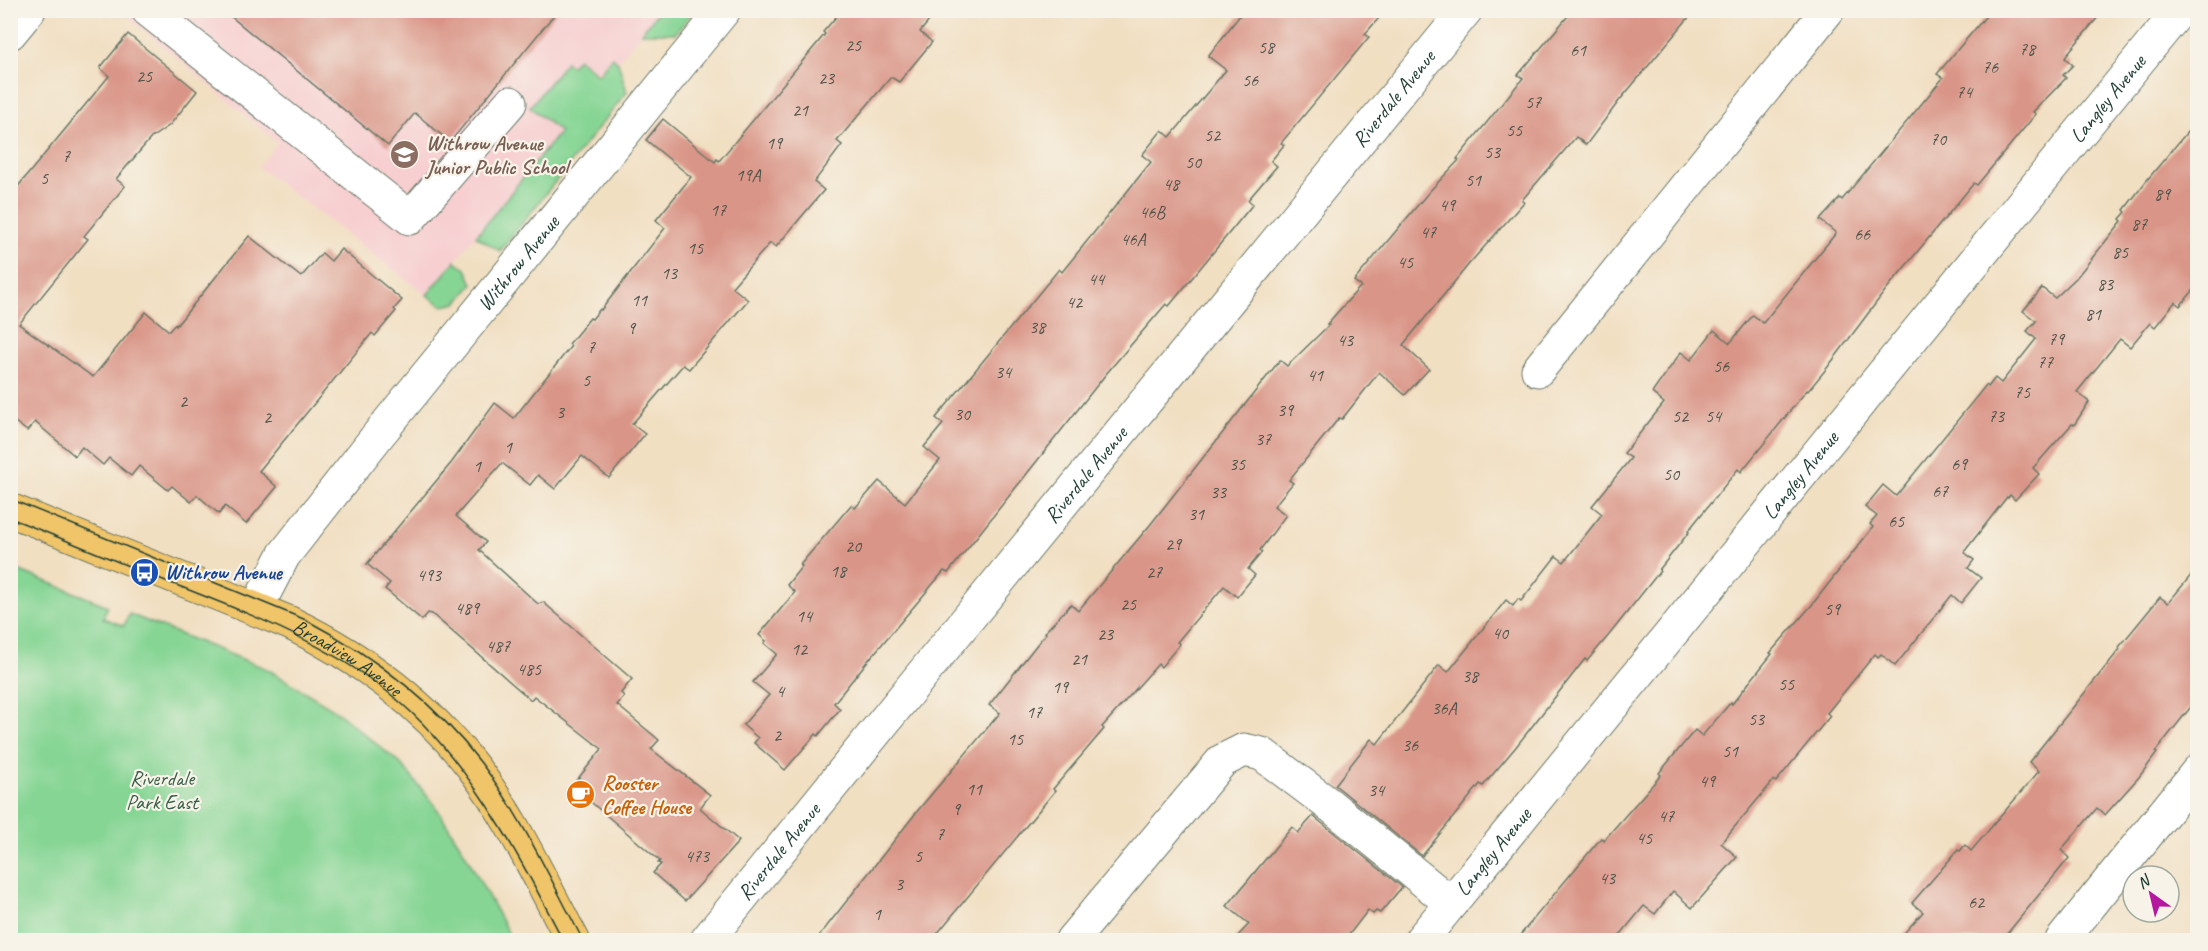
<svg xmlns="http://www.w3.org/2000/svg" width="2208" height="951" font-family="Caveat,sans-serif">
<style>
.built{fill:#f7cfd1}
.green{fill:#86d594;stroke:#528964;stroke-width:1.5}
.building{fill:#d99587}
.lines{fill:none;stroke-linecap:round;stroke-linejoin:round}
.minor-casing{stroke:#687666;stroke-width:35}
.major-casing{stroke:#687666;stroke-width:35}
.minor{stroke:#fff;stroke-width:33}
.major{stroke:#f0c469;stroke-width:33}
.tram{stroke:#1f3d34;stroke-width:1.5}
.labels{text-anchor:middle;dominant-baseline:central;stroke-width:4.5;stroke-linejoin:round;paint-order:stroke}
.number-label{font-size:18px;fill:#4e5349}
.street-label{font-size:21px;fill:#1f3d34;stroke:#f7f3e8}
.education-label{font-size:21px;font-weight:bold;fill:#785e54;stroke:#f7f3e8;text-anchor:start}
.transit-label{font-size:21px;font-weight:bold;fill:#164399;stroke:#f7f3e8;text-anchor:start}
.park-label{font-size:21px;fill:#345b47;stroke:#f7f3e8}
.food-label{font-size:21px;font-weight:bold;fill:#c56008;stroke:#f7f3e8;text-anchor:start}
</style>
<rect width="100%" height="100%" fill="#f7f3e8"/>
<filter id="ink" filterUnits="userSpaceOnUse"><feTurbulence type="fractalNoise" baseFrequency=".0167" numOctaves="2"/><feDisplacementMap in="SourceGraphic" scale="12" xChannelSelector="R" yChannelSelector="G"/><feConvolveMatrix kernelMatrix="1 2 1 2 8 2 1 2 1" color-interpolation-filters="sRGB"/></filter>
<filter id="wash" filterUnits="userSpaceOnUse"><feTurbulence type="fractalNoise" baseFrequency=".008" numOctaves="4" result="noise"/><feDisplacementMap in="SourceGraphic" scale="24" xChannelSelector="R" yChannelSelector="G"/><feGaussianBlur stdDeviation="1.35" result="paint"/><feColorMatrix in="noise" values="0 0 0 0 0 0 0 0 0 0 0 0 0 0 0 0 0 1.4 0 .05"/><feComposite in="paint" operator="in"/></filter>
<g filter="url(#wash)">
<rect width="100%" height="100%" fill="#f1dfc2"/>
<!-- built -->
<path class="built" d="M121,11H659L427,295L258,167L278,143Z"/>
<!-- green -->
<g class="green">
<path d="M659,11V10L694,11L676,33H641Z"/>
<path d="M612,57L618,62L627,92L500,251L476,236L560,132L530,107L566,62L571,66L578,58L598,75Z"/>
<path d="M455,261L466,269L473,284L457,303L443,306L427,295Z"/>
<path d="M10,567L108,606L103,618L124,626L129,614L267,669L332,708L400,763L434,804L462,848L512,940H11Z"/>
</g>
<g id="blocks">
<!-- building -->
<g class="building">
<path d="M223,10H558L450,142L415,113L388,146Z"/>
<path d="M842,10H938L920,32L932,42L899,82L891,77L837,141L842,145L814,182L824,190L776,247L770,243L732,287L748,300L689,369L683,365L632,424L645,434L609,478L582,456L555,489L538,475L530,485L502,463L456,516L486,542L479,550L538,604L543,602L632,679L621,693L624,696L617,705L659,740L651,749L710,795L700,808L739,841L685,901L653,873L661,864L658,863L660,861L572,786L602,749L534,696L531,700L432,614L428,613L422,620L385,589L390,583L367,564L452,462L495,403L514,418L571,346L569,344L590,318L592,319L600,309L601,310L665,228L656,220L691,177L646,140L663,119L715,162L717,159L719,161L825,34L823,32Z"/>
<path d="M1244,10H1386L1365,34L1369,37L1281,143L1284,145L1271,161L1277,166L1248,200L1253,204L1169,306L1166,304L1106,374L948,573L944,571L866,663L834,703L840,709L818,736L816,734L785,770L754,743L758,738L743,725L769,695L753,682L777,654L764,643L766,641L759,635L795,592L787,585L802,566L800,565L851,505L855,508L879,481L905,503L940,460L924,447L943,424L936,418L1059,269L1062,272L1151,162L1142,155L1162,130L1170,137L1226,70L1208,56Z"/>
<path d="M1573,10H1695L1619,101L1586,145L1576,137L1522,200L1524,202L1469,264L1403,345L1429,369L1405,395L1379,372L1342,419L1339,418L1289,480L1293,483L1274,506L1286,515L1260,550L1262,552L1248,569L1255,575L1237,597L1224,586L1177,642L1180,644L1161,667L1158,664L1102,727L1104,729L1053,789L1055,791L932,940H816L919,809L1000,713L989,705L1046,633L1045,632L1071,604L1078,611L1150,525L1280,360L1287,366L1329,325L1327,324L1361,286L1354,281L1428,193L1459,160L1457,159L1523,78L1518,75Z"/>
<path d="M1991,10H2104L2068,53L2065,58L2073,65L2063,75L2066,78L2033,112L2036,114L1977,185L1974,183L1885,291L1827,368L1808,391L1807,390L1741,472L1738,469L1688,531L1689,532L1659,570L1660,571L1609,635L1587,661L1585,659L1515,748L1483,786L1480,784L1422,856L1335,785L1371,739L1377,744L1439,665L1448,672L1506,600L1513,606L1518,599L1521,601L1556,556L1564,562L1602,514L1592,506L1631,458L1624,453L1664,403L1652,393L1681,352L1691,360L1714,330L1730,343L1753,315L1763,323L1836,233L1820,220L1840,198L1842,200L1943,78L1937,74Z"/>
<path d="M128,34L197,91L170,125L151,138L116,179L125,186L84,236L88,239L19,324L93,377L146,312L169,331L175,324L176,326L249,236L301,277L322,253L331,261L341,249L402,300L394,309L396,311L375,336L372,333L259,471L277,487L246,524L225,506L219,514L197,495L191,502L172,486L168,490L139,466L131,476L109,458L103,465L82,447L75,456L35,422L27,431L10,418V196L109,76L100,68Z"/>
<path d="M2198,119V285L2180,306L2175,302L2155,327L2150,323L2130,347L2120,339L2077,392L2089,402L2074,425L2072,424L2033,468L2039,474L2015,500L2010,495L2008,498L2007,497L1964,552L1974,560L1968,568L1981,578L1961,603L1952,595L1895,666L1881,654L1878,657L1875,654L1827,713L1830,716L1776,782L1774,780L1721,843L1737,857L1692,908L1673,891L1655,914L1644,906L1616,940H1516L1601,838L1604,840L1661,775L1659,773L1695,730L1702,736L1731,702L1732,704L1772,654L1770,653L1811,606L1873,527L1870,524L1877,516L1865,507L1883,485L1896,496L1986,385L1988,387L1995,378L2001,383L2036,339L2027,331L2036,321L2023,311L2042,288L2055,298L2076,278L2122,221L2120,219L2126,212L2124,210L2147,180Z"/>
<path d="M2198,567V698L2155,752L2157,753L2139,777L2105,815L2097,808L2061,850L2069,858L2002,940H1898L1923,912L1912,903L1958,850L1960,851L1965,845L1971,851L2039,771L2029,762L2120,649L2119,647L2160,597L2168,603Z"/>
<path d="M1313,816L1402,887L1380,913L1376,911L1373,914L1368,910L1345,940H1234L1249,924L1227,906L1292,827L1298,833Z"/>
</g>
</g>
</g>
<g filter="url(#ink)">
<use href="#blocks" fill-opacity="0" stroke="#687666" stroke-width="1.5"/>
<g class="lines">
<defs>
<g id="minor">
<path d="M148,10L410,218L510,103"/>
<path d="M10,33L29,10"/>
<path d="M1538,370L1828,10"/>
<path id="s1" d="M256,609L284,555L379,434L724,10"/>
<path id="s2" d="M707,940L912,687L1466,10"/>
<path d="M1072,940L1222,761L1244,750L1262,754L1331,806L1451,903"/>
<path id="s3" d="M1421,940L2180,10"/>
<path d="M2062,940L2198,771"/>
</g>
<g id="major">
<path id="s4" d="M10,510L290,623C360,657 424,704 472,766C513,819 541,882 573,940"/>
</g>
</defs>
<!-- minor casing -->
<use href="#minor" class="minor-casing"/>
<!-- major casing -->
<use href="#major" class="major-casing"/>
<!-- minor -->
<use href="#minor" class="minor"/>
<!-- major -->
<use href="#major" class="major"/>
<!-- tram -->
<g class="tram">
<path d="M10,499L306,620C374,656 434,701 481,763C522,816 551,881 583,940"/>
<path d="M10,518C64,539 117,562 171,583C260,618 355,653 423,724C483,787 523,863 563,940"/>
</g>
</g>
</g>
<!-- icons -->
<defs>
<symbol id="school-disc" viewBox="-11 -11 22 22"><circle r="9.5" fill="#8d6e63" stroke="#f7f3e8"/><path d="M0-5L7-2L0 1L-7-2ZM-4 1L0 2.5L4 1V4Q0 6-4 4Z" fill="#fff"/></symbol>
<symbol id="bus-disc" viewBox="-11 -11 22 22"><circle r="9.5" fill="#1a4fb4" stroke="#f7f3e8"/><path d="M-5-6H5V4H4V6H2V4H-2V6H-4V4H-5ZM-3.5-4V0h7V-4ZM-3.5 1.2v1.5H-2V1.2ZM2 1.2v1.5H3.5V1.2Z" fill="#fff"/></symbol>
<symbol id="cafe-disc" viewBox="-11 -11 22 22"><circle r="9.5" fill="#e8710a" stroke="#f7f3e8"/><path d="M-5.5-4.5H6V0H3Q3 3.5 0 3.5H-2.5Q-5.5 3.5-5.5 0ZM3-3.2v2h1.7v-2ZM-6 4.5H4V6H-6Z" fill="#fff"/></symbol>
</defs>
<g fill-rule="evenodd">
<use href="#school-disc" x="388" y="138" width="33" height="33"/>
<use href="#bus-disc" x="128" y="556" width="33" height="33"/>
<use href="#cafe-disc" x="564" y="778" width="33" height="33"/>
</g>
<g class="labels">
<!-- number labels -->
<g class="number-label">
<text x="853" y="45">25</text>
<text x="1266" y="47">58</text>
<text x="2027" y="49">78</text>
<text x="1578" y="50">61</text>
<text x="1990" y="67">76</text>
<text x="144" y="76">25</text>
<text x="826" y="78">23</text>
<text x="1250" y="80">56</text>
<text x="1964" y="92">74</text>
<text x="1533" y="102">57</text>
<text x="800" y="110">21</text>
<text x="1514" y="130">55</text>
<text x="1212" y="135">52</text>
<text x="1938" y="139">70</text>
<text x="774" y="143">19</text>
<text x="1492" y="152">53</text>
<text x="66" y="156">7</text>
<text x="1193" y="162">50</text>
<text x="748" y="175">19A</text>
<text x="44" y="178">5</text>
<text x="1473" y="180">51</text>
<text x="1171" y="184">48</text>
<text x="2162" y="194">89</text>
<text x="1447" y="205">49</text>
<text x="718" y="210">17</text>
<text x="1152" y="212">46B</text>
<text x="2139" y="224">87</text>
<text x="1428" y="232">47</text>
<text x="1862" y="234">66</text>
<text x="1133" y="239">46A</text>
<text x="695" y="248">15</text>
<text x="2120" y="252">85</text>
<text x="1405" y="262">45</text>
<text x="669" y="273">13</text>
<text x="1096" y="279">44</text>
<text x="2105" y="284">83</text>
<text x="639" y="300">11</text>
<text x="1074" y="302">42</text>
<text x="2093" y="314">81</text>
<text x="1037" y="327">38</text>
<text x="631" y="328">9</text>
<text x="2056" y="339">79</text>
<text x="1345" y="340">43</text>
<text x="591" y="347">7</text>
<text x="2045" y="362">77</text>
<text x="1721" y="366">56</text>
<text x="1003" y="372">34</text>
<text x="1315" y="375">41</text>
<text x="586" y="380">5</text>
<text x="2022" y="392">75</text>
<text x="183" y="401">2</text>
<text x="1285" y="410">39</text>
<text x="560" y="412">3</text>
<text x="962" y="414">30</text>
<text x="1680" y="416">52</text>
<text x="1713" y="416">54</text>
<text x="1996" y="416">73</text>
<text x="267" y="417">2</text>
<text x="1263" y="439">37</text>
<text x="508" y="447">1</text>
<text x="1237" y="464">35</text>
<text x="1959" y="464">69</text>
<text x="477" y="466">1</text>
<text x="1671" y="474">50</text>
<text x="1940" y="491">67</text>
<text x="1218" y="492">33</text>
<text x="1196" y="514">31</text>
<text x="1896" y="521">65</text>
<text x="1173" y="544">29</text>
<text x="853" y="546">20</text>
<text x="838" y="571">18</text>
<text x="1154" y="572">27</text>
<text x="429" y="575">493</text>
<text x="1128" y="604">25</text>
<text x="467" y="608">489</text>
<text x="1832" y="609">59</text>
<text x="804" y="616">14</text>
<text x="1500" y="633">40</text>
<text x="1105" y="634">23</text>
<text x="498" y="646">487</text>
<text x="799" y="649">12</text>
<text x="1079" y="659">21</text>
<text x="529" y="669">485</text>
<text x="1470" y="676">38</text>
<text x="1786" y="684">55</text>
<text x="1060" y="687">19</text>
<text x="780" y="691">4</text>
<text x="1444" y="708">36A</text>
<text x="1034" y="712">17</text>
<text x="1756" y="719">53</text>
<text x="777" y="735">2</text>
<text x="1015" y="739">15</text>
<text x="1410" y="745">36</text>
<text x="1730" y="751">51</text>
<text x="1707" y="781">49</text>
<text x="974" y="789">11</text>
<text x="1376" y="790">34</text>
<text x="956" y="809">9</text>
<text x="1666" y="816">47</text>
<text x="940" y="834">7</text>
<text x="1644" y="838">45</text>
<text x="697" y="856">473</text>
<text x="918" y="856">5</text>
<text x="1607" y="878">43</text>
<text x="899" y="884">3</text>
<text x="1976" y="902">62</text>
<text x="877" y="914">1</text>
</g>
<!-- street labels -->
<g class="street-label">
<text stroke="none"><textPath href="#s2" startOffset="1086">Riverdale Avenue</textPath></text>
<text stroke="none"><textPath href="#s3" startOffset="1086">Langley Avenue</textPath></text>
<text stroke="none"><textPath href="#s1" startOffset="435">Withrow Avenue</textPath></text>
<text stroke="none"><textPath href="#s2" startOffset="600">Riverdale Avenue</textPath></text>
<text stroke="none"><textPath href="#s3" startOffset="600">Langley Avenue</textPath></text>
<text stroke="none"><textPath href="#s4" startOffset="369">Broadview Avenue</textPath></text>
<text stroke="none"><textPath href="#s2" startOffset="114">Riverdale Avenue</textPath></text>
<text stroke="none"><textPath href="#s3" startOffset="114">Langley Avenue</textPath></text>
</g>
<!-- education labels -->
<g class="education-label">
<text x="426" y="143">Withrow Avenue<tspan x="426" dy="24">Junior Public School</tspan></text>
</g>
<!-- transit labels -->
<g class="transit-label">
<text x="165" y="572">Withrow Avenue</text>
</g>
<!-- park labels -->
<g class="park-label">
<text x="162" y="778">Riverdale<tspan x="162" dy="24">Park East</tspan></text>
</g>
<!-- food labels -->
<g class="food-label">
<text x="602" y="783">Rooster<tspan x="602" dy="24">Coffee House</tspan></text>
</g>
</g>
<!-- margin -->
<rect width="2208" height="951" fill="none" stroke="#f7f3e8" stroke-width="36"/>
<!-- north arrow -->
<g transform="translate(2151 894) rotate(326)"><circle r="28" fill="#f7f3e8" stroke="#a1aaa0" stroke-width="1.5"/>
<path d="M0-4.5L10 22L0 15L-10 22Z" fill="#b5179e"/>
<text y="-9" font-size="16" font-weight="bold" text-anchor="middle" fill="#1f3d34">N</text>
</g>
</svg>
